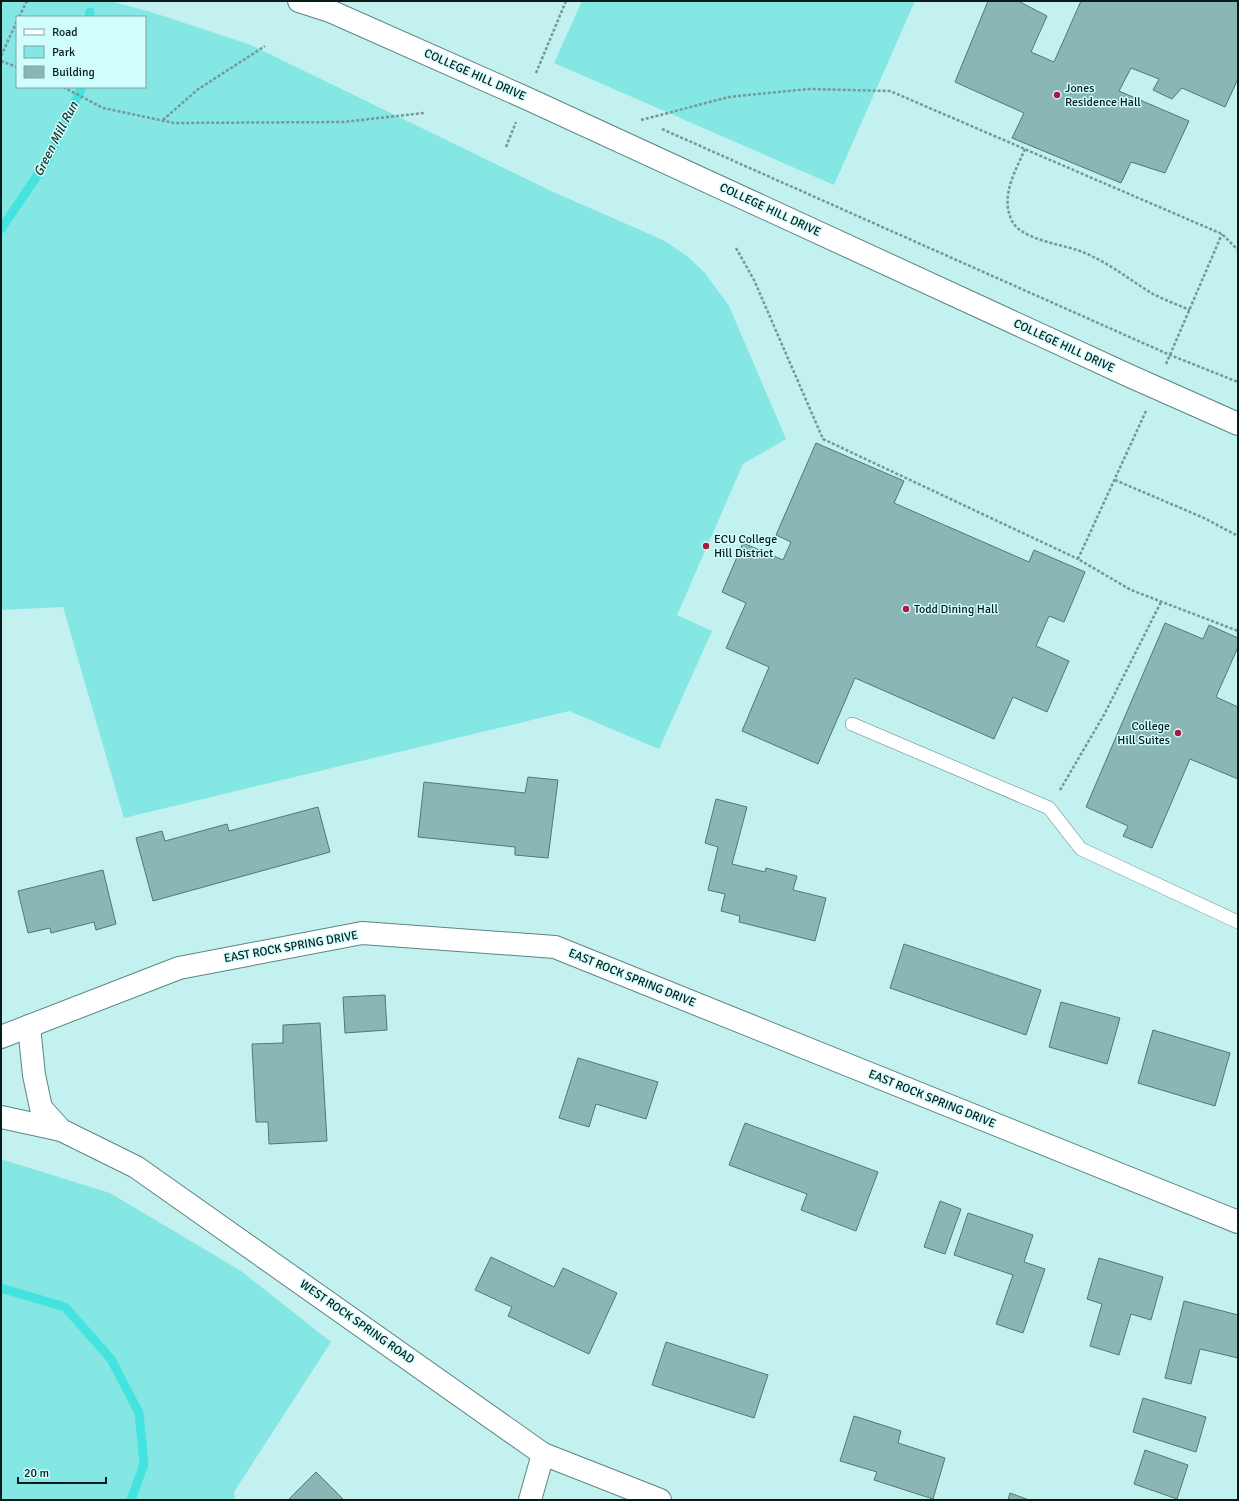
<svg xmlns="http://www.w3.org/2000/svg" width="1239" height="1501" font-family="Signika,sans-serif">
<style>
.green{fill:#85e7e4;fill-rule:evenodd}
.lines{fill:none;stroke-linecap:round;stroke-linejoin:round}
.stream{stroke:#44e3e0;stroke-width:9}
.building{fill:#8ab7b5;stroke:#4e7977}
.lane-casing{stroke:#5b8685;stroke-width:14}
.street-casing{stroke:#5b8685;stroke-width:24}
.path{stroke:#759897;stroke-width:2.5;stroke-dasharray:3 2;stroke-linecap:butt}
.lane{stroke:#fff;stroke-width:13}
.street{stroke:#fff;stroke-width:22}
.poi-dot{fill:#ad1942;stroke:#cffefc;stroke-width:1.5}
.labels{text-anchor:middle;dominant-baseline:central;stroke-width:3;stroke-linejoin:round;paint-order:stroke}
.street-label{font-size:12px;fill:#091b1b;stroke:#cffefc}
.poi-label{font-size:12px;fill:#091b1b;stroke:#cffefc;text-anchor:start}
.water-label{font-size:13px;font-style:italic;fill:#152e2d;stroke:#cffefc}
</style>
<rect width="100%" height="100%" fill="#c2f1ef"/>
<!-- green -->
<g class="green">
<path d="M1,1H111L154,13L251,45L551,191L663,240L687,256L705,273L729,306L786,439L743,464L677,615L712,631L659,749L569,711L124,818L63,607L1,610ZM17,17H145V87H17Z"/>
<path d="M582,1H915L834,185L554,63Z"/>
<path d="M1,1159L110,1193L241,1271L331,1342L234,1492L235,1500H1Z"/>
</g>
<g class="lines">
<!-- stream -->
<g class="stream">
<path d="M89,17L90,12"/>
<path d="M1,229L47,161L82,87"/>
<path d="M1,1288L65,1307L111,1359L139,1413L144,1464L131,1500"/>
</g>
</g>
<!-- building -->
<g class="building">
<path d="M988,1H1018L1047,16L1031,52L1054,62L1081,1H1238V79L1225,107L1182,88L1172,99L1153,90L1159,79L1131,68L1119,91L1189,121L1165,173L1131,162L1121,183L1012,138L1024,113L955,82Z"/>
<path d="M816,443L904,481L894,503L1029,562L1034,550L1085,572L1064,622L1049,616L1036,646L1069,661L1047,712L1013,697L994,739L855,678L818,764L742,731L769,667L726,648L746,603L722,592L743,543L783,560L791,542L776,535Z"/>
<path d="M1165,623L1203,639L1209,625L1238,638V647L1216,697L1238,707V779L1190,759L1152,848L1123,836L1128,826L1086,807Z"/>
<path d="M528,777L558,780L548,858L515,855V847L418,837L424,782L525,793Z"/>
<path d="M716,799L747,807L732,864L765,872L766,868L797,876L793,890L826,898L815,941L739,922L740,916L721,911L725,894L708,890L718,847L705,843Z"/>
<path d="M318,807L330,852L153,901L136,838L162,831L165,841L227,824L229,831Z"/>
<path d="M103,870L116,924L96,930L94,922L51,933L50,928L28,933L18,891Z"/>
<path d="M904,944L1041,990L1026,1035L890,988Z"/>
<path d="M385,995L387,1030L345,1033L343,997Z"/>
<path d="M1061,1002L1120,1018L1107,1064L1049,1047Z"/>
<path d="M320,1023L327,1141L269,1144L268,1122H256L252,1044L283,1043V1025Z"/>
<path d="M1153,1030L1230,1053L1215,1106L1138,1083Z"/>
<path d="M578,1058L658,1082L646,1119L596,1104L589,1127L559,1118Z"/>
<path d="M745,1123L878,1172L856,1231L801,1210L807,1194L729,1165Z"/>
<path d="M940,1201L961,1209L945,1254L924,1247Z"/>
<path d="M968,1213L1033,1235L1024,1262L1045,1269L1023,1333L996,1324L1013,1275L954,1255Z"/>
<path d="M491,1257L554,1287L563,1268L617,1293L589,1354L508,1316L512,1307L475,1290Z"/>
<path d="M1099,1258L1163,1277L1151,1320L1131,1314L1119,1355L1090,1346L1102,1304L1087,1299Z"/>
<path d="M1184,1301L1238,1315V1358L1200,1349L1191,1384L1165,1378Z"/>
<path d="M666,1342L768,1375L754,1418L652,1385Z"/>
<path d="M1143,1398L1206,1417L1196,1452L1133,1432Z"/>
<path d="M854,1416L901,1431L898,1443L945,1458L933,1499L874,1480L877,1472L840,1461Z"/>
<path d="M1145,1450L1188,1465L1177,1499L1134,1484Z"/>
<path d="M316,1472L344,1500H288Z"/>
<path d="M1010,1493L1029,1500H1008Z"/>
</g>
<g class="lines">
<defs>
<path id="lane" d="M852,724L1049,808L1081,849L1238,922"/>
<g id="street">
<path d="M299,1L330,11L526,98L1132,377L1238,424"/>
<path d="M29,1026L34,1075L41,1108L61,1130L136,1167L543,1454L660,1500"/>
<path d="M1,1037L179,968L362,933L555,947L1238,1222"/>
<path d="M1,1117L61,1130"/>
<path d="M530,1500L543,1454"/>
</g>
</defs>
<!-- lane casing -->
<use href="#lane" class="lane-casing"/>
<!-- street casing -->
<use href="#street" class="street-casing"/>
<!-- path -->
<g class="path">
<path d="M19,17L27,1"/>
<path d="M1,56L17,21"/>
<path d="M1,61L17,67"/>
<path d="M536,73L566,1"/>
<path d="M63,87L103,108L174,123L343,122L424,113"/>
<path d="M163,120L197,90L265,46"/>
<path d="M641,120L729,97L809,89L890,91L1222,234L1238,250"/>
<path d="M662,129L1170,355L1238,382"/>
<path d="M506,147L516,122"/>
<path d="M1025,149C1015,172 1000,196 1012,221C1021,239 1059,244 1077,250C1106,260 1128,279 1153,294C1165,300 1178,305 1190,310"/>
<path d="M736,248L754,280L823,439L1078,559"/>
<path d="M1166,364L1222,234"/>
<path d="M1146,411L1078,559L1131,590L1238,631"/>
<path d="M1115,480L1204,518L1238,536"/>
<path d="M1060,790L1105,713L1161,602"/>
</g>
<!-- lane -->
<use href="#lane" class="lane"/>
<!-- street -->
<use href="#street" class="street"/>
</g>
<!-- markers -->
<g class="poi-dot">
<circle cx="1057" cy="95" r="4"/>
<circle cx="706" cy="546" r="4"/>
<circle cx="906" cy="609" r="4"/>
<circle cx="1178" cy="733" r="4"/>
</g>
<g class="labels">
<!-- street labels -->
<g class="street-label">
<text transform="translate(475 75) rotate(24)">COLLEGE HILL DRIVE</text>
<text transform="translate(770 210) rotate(25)">COLLEGE HILL DRIVE</text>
<text transform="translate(1064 346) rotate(25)">COLLEGE HILL DRIVE</text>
<text transform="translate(291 947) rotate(-10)">EAST ROCK SPRING DRIVE</text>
<text transform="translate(632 978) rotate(22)">EAST ROCK SPRING DRIVE</text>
<text transform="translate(932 1099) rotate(22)">EAST ROCK SPRING DRIVE</text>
<text transform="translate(357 1322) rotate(35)">WEST ROCK SPRING ROAD</text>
</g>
<!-- poi labels -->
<g class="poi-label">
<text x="1065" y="88">Jones<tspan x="1065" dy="14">Residence Hall</tspan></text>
<text x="714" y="539">ECU College<tspan x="714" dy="14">Hill District</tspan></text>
<text x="914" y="609">Todd Dining Hall</text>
<text x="1170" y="726" text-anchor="end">College<tspan x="1170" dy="14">Hill Suites</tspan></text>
</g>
<!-- water labels -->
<g class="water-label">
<text transform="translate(56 139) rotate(-63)">Green Mill Run</text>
</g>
</g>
<!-- border -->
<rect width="1239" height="1501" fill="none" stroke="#091b1b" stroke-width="4"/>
<!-- legend -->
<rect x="16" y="16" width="130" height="72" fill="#cffefc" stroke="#80a3a2"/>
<rect x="24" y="29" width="20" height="6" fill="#ffffff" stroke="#80a3a2"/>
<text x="52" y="36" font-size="12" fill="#091b1b">Road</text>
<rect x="24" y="46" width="20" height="12" fill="#85e7e4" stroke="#80a3a2"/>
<text x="52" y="56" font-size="12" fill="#091b1b">Park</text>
<rect x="24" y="66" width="20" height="12" fill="#8ab7b5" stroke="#80a3a2"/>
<text x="52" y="76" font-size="12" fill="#091b1b">Building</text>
<!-- scale -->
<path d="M18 1477v6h88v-6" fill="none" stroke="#091b1b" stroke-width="2"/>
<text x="24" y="1477" font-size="12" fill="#091b1b" stroke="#cffefc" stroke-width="3" paint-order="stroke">20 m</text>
</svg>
